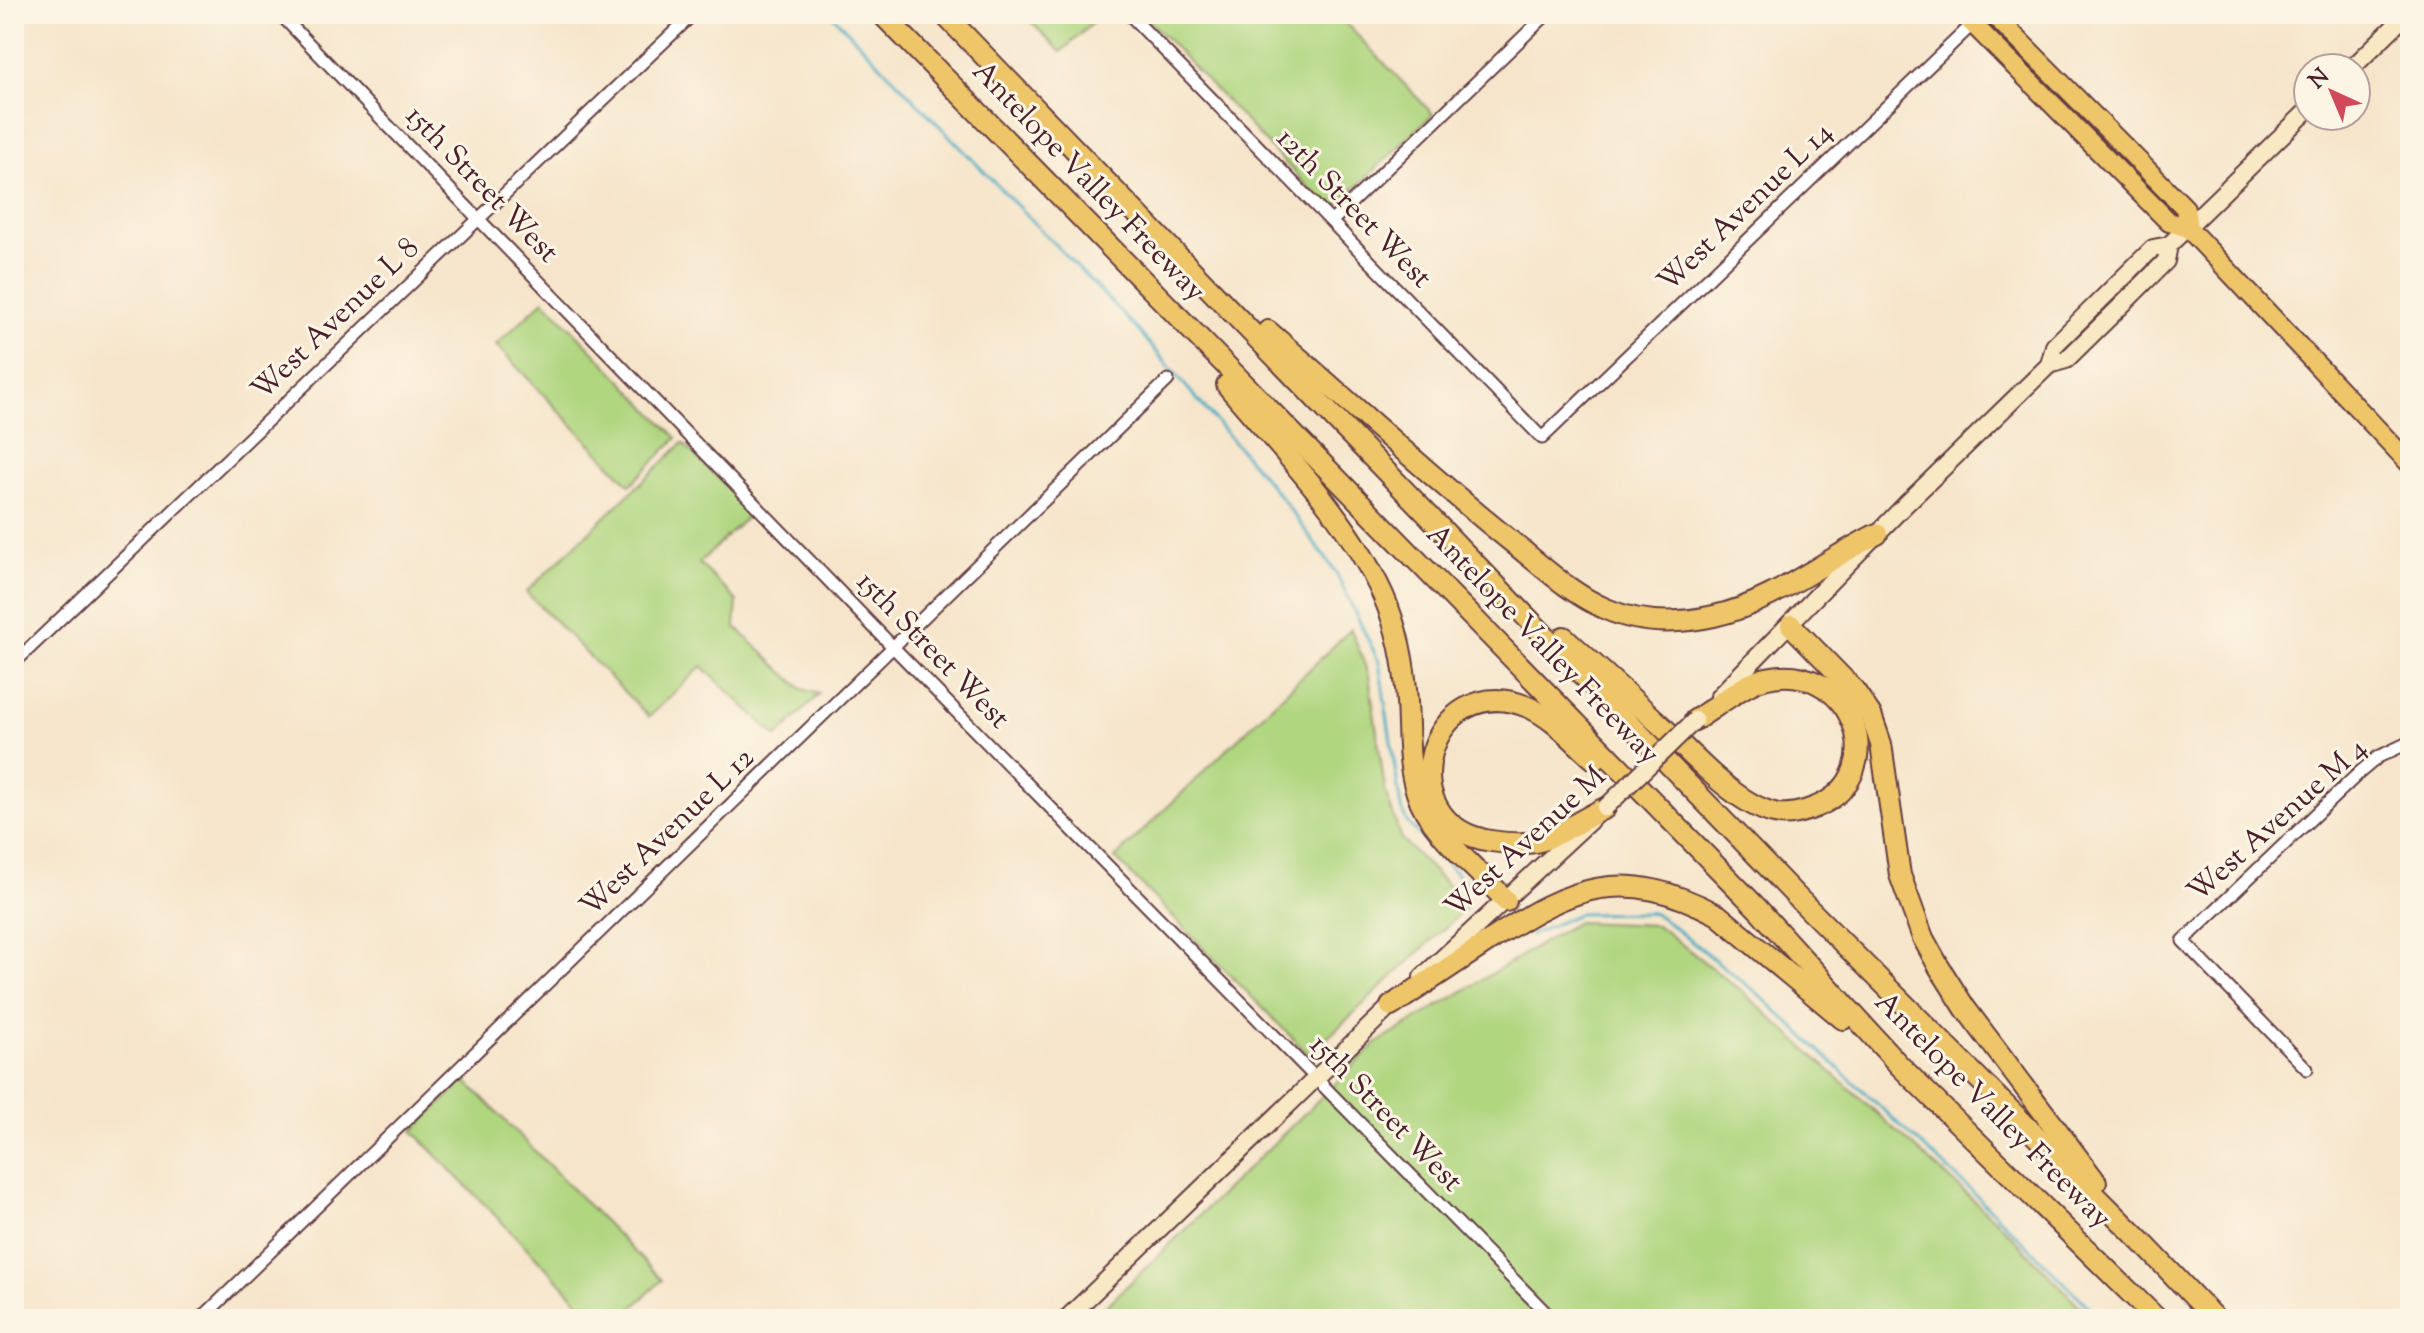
<svg xmlns="http://www.w3.org/2000/svg" width="2424" height="1333" font-family="'Sorts Mill Goudy',serif">
<style>
.green{fill:#b0d680;stroke:#7d7a56;stroke-width:2}
.lines{fill:none;stroke-linecap:round;stroke-linejoin:round}
.stream{stroke:#44abc4;stroke-width:3}
.minor-casing{stroke:#643d43;stroke-width:15}
.secondary-casing{stroke:#643d43;stroke-width:20}
.primary-casing{stroke:#643d43;stroke-width:22}
.motorway-casing{stroke:#643d43;stroke-width:24}
.minor{stroke:#fff;stroke-width:11}
.secondary{stroke:#f8e8c3;stroke-width:16}
.primary{stroke:#eec569;stroke-width:18}
.motorway{stroke:#eec569;stroke-width:20}
.secondary-bridge-casing{stroke:#643d43;stroke-width:20;stroke-linecap:butt}
.secondary-bridge{stroke:#f8e8c3;stroke-width:16}
.labels{text-anchor:middle;dominant-baseline:central;stroke-width:6;stroke-linejoin:round;paint-order:stroke}
.street-label{font-size:30px;fill:#4a1f2b;stroke:#fcf5e5}
</style>
<rect width="100%" height="100%" fill="#fcf5e5"/>
<filter id="ink" filterUnits="userSpaceOnUse"><feTurbulence type="fractalNoise" baseFrequency=".0125" numOctaves="2"/><feDisplacementMap in="SourceGraphic" scale="16" xChannelSelector="R" yChannelSelector="G"/><feConvolveMatrix kernelMatrix="1 2 1 2 8 2 1 2 1" color-interpolation-filters="sRGB"/></filter>
<filter id="wash" filterUnits="userSpaceOnUse"><feTurbulence type="fractalNoise" baseFrequency=".006" numOctaves="4" result="noise"/><feDisplacementMap in="SourceGraphic" scale="32" xChannelSelector="R" yChannelSelector="G"/><feGaussianBlur stdDeviation="1.8" result="paint"/><feColorMatrix in="noise" values="0 0 0 0 0 0 0 0 0 0 0 0 0 0 0 0 0 1.4 0 .05"/><feComposite in="paint" operator="in"/></filter>
<g filter="url(#wash)">
<rect width="100%" height="100%" fill="#f6e5cb"/>
<!-- green -->
<g class="green">
<path d="M1023,14H1102L1061,52Z"/>
<path d="M1143,14H1337L1433,114L1331,211Z"/>
<path d="M544,300L677,438L630,485L496,345Z"/>
<path d="M683,443L752,512L699,563L737,601L735,627L802,689L819,694L777,737L702,666L649,717L526,592Z"/>
<path d="M1351,629L1369,676L1385,790L1401,839L1468,906L1309,1055L1115,858Z"/>
<path d="M1577,922L1657,925L1745,994L2004,1228L2092,1319H1093L1376,1044Z"/>
<path d="M465,1080L662,1280L621,1319H596L413,1131Z"/>
</g>
<g class="lines">
<!-- stream -->
<g class="stream">
<path d="M831,14L1136,328L1280,496L1335,571L1379,662L1401,808L1407,822L1474,892"/>
<path d="M1531,935L1578,914L1651,913L1659,916L1756,992L1980,1199L2101,1319"/>
</g>
</g>
</g>
<g filter="url(#ink)">
<g class="lines">
<defs>
<g id="minor">
<path d="M280,14L894,648L1552,1319"/>
<path d="M1129,14L1542,438L1983,14"/>
<path d="M1332,221L1547,14"/>
<path d="M14,663L693,14"/>
<path d="M2307,1069L2183,941L2359,773L2378,757L2410,742"/>
<path d="M201,1319L1168,380"/>
</g>
<g id="secondary">
<path d="M2352,68L2407,14"/>
<path d="M2049,365L2054,346L2153,248L2169,245L2308,110"/>
<path d="M1719,696L1906,504L2049,365L2066,360L2124,303L2166,261L2169,245"/>
<path d="M1422,977L1590,821"/>
<path d="M1066,1319L1399,998"/>
</g>
<g id="primary">
<path d="M1963,14L2169,222L2188,228L2410,464"/>
<path d="M1993,14L2185,208L2188,228"/>
</g>
<g id="motorway">
<path d="M882,14L1758,909L1899,1065L2157,1319"/>
<path d="M944,14L1797,897L2142,1242L2215,1319"/>
<path d="M1268,331C1349,401 1428,475 1512,542C1542,566 1571,594 1606,609C1640,624 1678,624 1714,616C1773,603 1823,561 1877,534"/>
<path d="M1227,385C1282,451 1347,516 1383,595C1398,629 1405,666 1407,702C1409,732 1407,764 1417,793C1430,833 1479,869 1506,901"/>
<path d="M1791,625L1854,690L1871,715L1881,744L1900,875L1923,938L1939,967L1965,1008L2096,1182"/>
<path d="M1564,637C1599,669 1634,700 1668,732C1696,758 1736,804 1774,813C1788,817 1803,812 1816,807C1897,773 1849,655 1763,679C1742,685 1715,708 1695,720"/>
<path d="M1595,760C1574,742 1554,718 1528,707C1430,666 1383,824 1491,841C1505,843 1526,845 1540,841C1562,834 1584,818 1605,808"/>
<path d="M1391,1006C1424,984 1457,962 1489,941C1573,885 1623,865 1718,915L1843,1019"/>
</g>
</defs>
<!-- minor casing -->
<use href="#minor" class="minor-casing"/>
<!-- secondary casing -->
<use href="#secondary" class="secondary-casing"/>
<!-- primary casing -->
<use href="#primary" class="primary-casing"/>
<!-- motorway casing -->
<use href="#motorway" class="motorway-casing"/>
<!-- minor -->
<use href="#minor" class="minor"/>
<!-- secondary -->
<use href="#secondary" class="secondary"/>
<!-- primary -->
<use href="#primary" class="primary"/>
<!-- motorway -->
<use href="#motorway" class="motorway"/>
<defs>
<path id="secondary-bridge" d="M1605,808L1695,720"/>
</defs>
<!-- secondary-bridge casing -->
<use href="#secondary-bridge" class="secondary-bridge-casing"/>
<!-- secondary-bridge -->
<use href="#secondary-bridge" class="secondary-bridge"/>
</g>
</g>
<g class="labels">
<!-- street labels -->
<g class="street-label">
<text transform="translate(1088 182) rotate(46)">Antelope Valley Freeway</text>
<text transform="translate(481 185) rotate(46)">15th Street West</text>
<text transform="translate(1746 208) rotate(-44)">West Avenue L 14</text>
<text transform="translate(1353 209) rotate(46)">12th Street West</text>
<text transform="translate(336 320) rotate(-44)">West Avenue L 8</text>
<text transform="translate(1542 645) rotate(46)">Antelope Valley Freeway</text>
<text transform="translate(932 651) rotate(46)">15th Street West</text>
<text transform="translate(2278 821) rotate(-42)">West Avenue M 4</text>
<text transform="translate(668 833) rotate(-44)">West Avenue L 12</text>
<text transform="translate(1526 843) rotate(-43)">West Avenue M</text>
<text transform="translate(1992 1111) rotate(45)">Antelope Valley Freeway</text>
<text transform="translate(1385 1114) rotate(46)">15th Street West</text>
</g>
</g>
<!-- margin -->
<rect width="2424" height="1333" fill="none" stroke="#fcf5e5" stroke-width="48"/>
<!-- north arrow -->
<g transform="translate(2332 92) rotate(316)"><circle r="38" fill="#fcf5e5" stroke="#b59f9b" stroke-width="2"/>
<path d="M0-6L14 30L0 20L-14 30Z" fill="#d1495b"/>
<text y="-12" font-size="22" font-weight="bold" text-anchor="middle" fill="#4a1f2b">N</text>
</g>
</svg>
